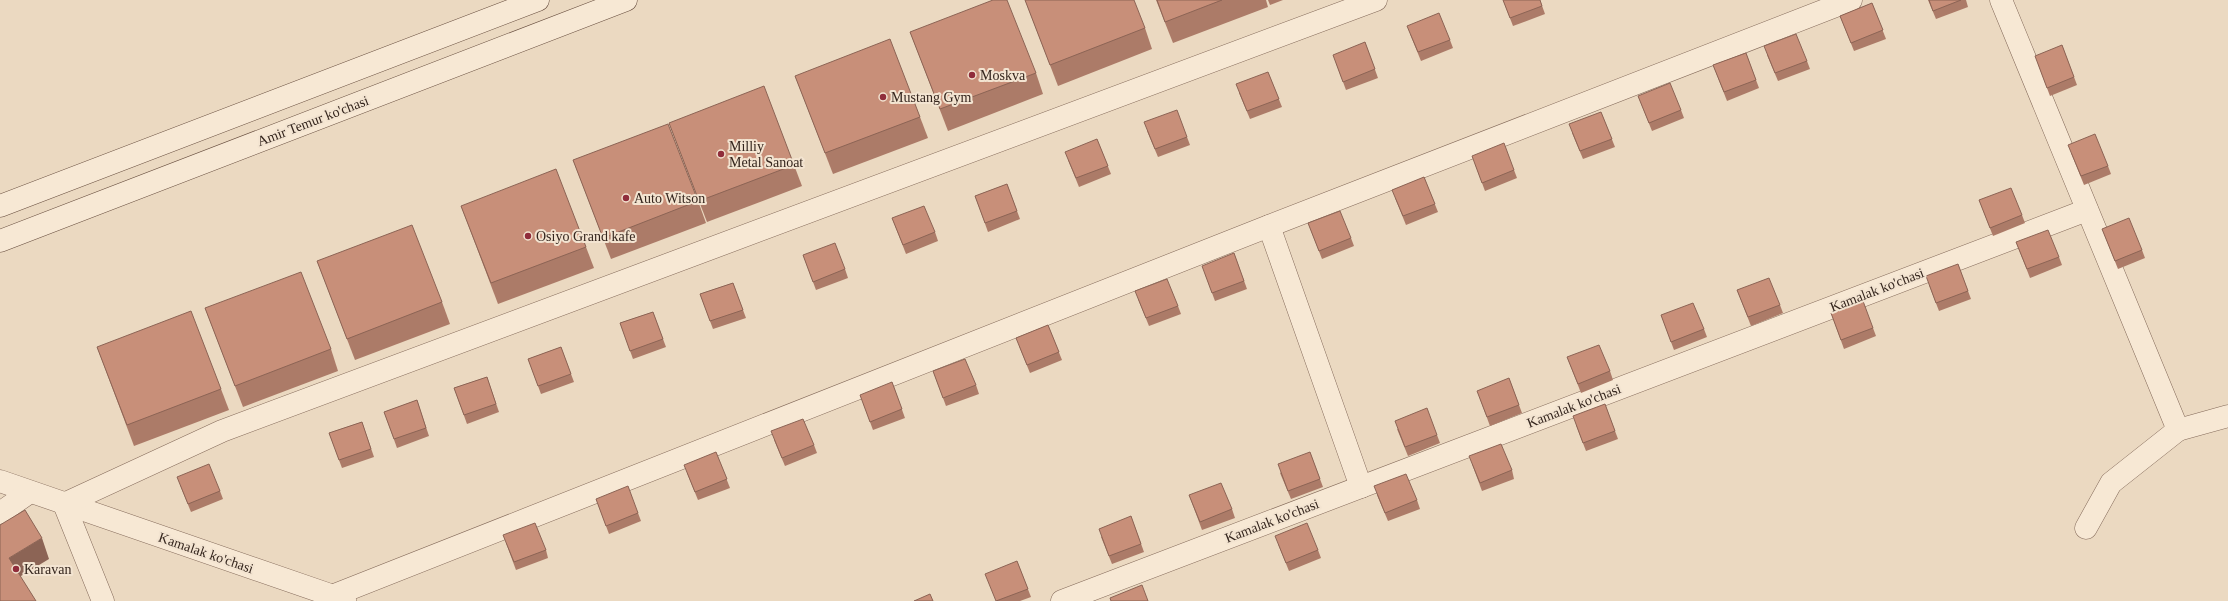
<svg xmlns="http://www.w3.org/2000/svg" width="2228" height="601" font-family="'Times New Roman',serif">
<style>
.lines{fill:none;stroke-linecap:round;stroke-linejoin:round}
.street-casing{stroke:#846a5a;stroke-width:23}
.secondary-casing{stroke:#664c3d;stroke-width:23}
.street{stroke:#f7e8d4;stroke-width:22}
.secondary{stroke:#f7e8d4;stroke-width:22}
.wall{fill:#ac7b68}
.shaded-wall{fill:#8c6455}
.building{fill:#c88f79;stroke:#8c6455}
.poi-dot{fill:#902d3b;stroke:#f3e4d1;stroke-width:1.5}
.labels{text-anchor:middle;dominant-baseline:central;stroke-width:4;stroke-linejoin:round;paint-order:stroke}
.poi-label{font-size:14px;fill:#34251d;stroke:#f3e4d1;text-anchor:start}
.street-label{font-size:14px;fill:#34251d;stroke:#f3e4d1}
</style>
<rect width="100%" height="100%" fill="#ebd9c1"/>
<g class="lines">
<defs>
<g id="street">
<path d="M2001,0L2178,430L2228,416"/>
<path d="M1269,226L1361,487"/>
<path d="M0,481L345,600"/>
<path d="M0,513L30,492"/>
<path d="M2086,528L2111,483L2178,430"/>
<path d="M332,596L1269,226L1851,0"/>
<path d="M103,601L64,504L222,431L1376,0"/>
<path d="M1062,601L2087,210"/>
</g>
<g id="secondary">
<path d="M0,206L538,0"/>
<path d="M0,241L626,0"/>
</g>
</defs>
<!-- street casing -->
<use href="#street" class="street-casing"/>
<!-- secondary casing -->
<use href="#secondary" class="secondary-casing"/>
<!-- street -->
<use href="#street" class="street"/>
<!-- secondary -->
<use href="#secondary" class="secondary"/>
</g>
<!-- wall -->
<g class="wall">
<path d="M1025,0L1145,28L1152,49L1058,86Z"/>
<path d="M1156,0H1266L1268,7L1173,43Z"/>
<path d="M1268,0H1283L1270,5Z"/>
<path d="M1503,0H1540L1545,14L1513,26Z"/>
<path d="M1928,0H1966L1968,7L1936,19Z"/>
<path d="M1872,3L1886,39L1854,51L1840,16Z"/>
<path d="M910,32L1036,73L1043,94L948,131Z"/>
<path d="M1410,34L1450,40L1453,48L1421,61Z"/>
<path d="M1365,42L1378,78L1346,90L1336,63Z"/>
<path d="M2062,45L2077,85L2050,96L2038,64Z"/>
<path d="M1746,53L1759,88L1727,101L1713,65Z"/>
<path d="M1767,55L1807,61L1810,69L1778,81Z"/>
<path d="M1268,72L1282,107L1250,119L1239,93Z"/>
<path d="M795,76L920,117L928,138L833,174Z"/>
<path d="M1638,96L1681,110L1684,118L1652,131Z"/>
<path d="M1601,112L1615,147L1583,159L1572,133Z"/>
<path d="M669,123L794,165L802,186L707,222Z"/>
<path d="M1147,131L1187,137L1190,145L1158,157Z"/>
<path d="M1097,139L1111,174L1079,187L1068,160Z"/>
<path d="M2071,153L2108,166L2111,174L2084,185Z"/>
<path d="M573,160L698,201L706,223L611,259Z"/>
<path d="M1475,164L1514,170L1517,178L1485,191Z"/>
<path d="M1424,177L1438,212L1406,225L1395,198Z"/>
<path d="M1007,184L1020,219L988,232L975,196Z"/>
<path d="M1979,200L2022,215L2025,223L1993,236Z"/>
<path d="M461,206L586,247L594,268L498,304Z"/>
<path d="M892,218L935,232L938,241L906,254Z"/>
<path d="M1308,223L1351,238L1354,246L1322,259Z"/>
<path d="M2102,229L2142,250L2145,258L2118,269Z"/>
<path d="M2016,242L2059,257L2062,265L2030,278Z"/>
<path d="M1234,253L1247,289L1215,301L1205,274Z"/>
<path d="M803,255L845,269L848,278L816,290Z"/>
<path d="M317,261L442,302L450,324L355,360Z"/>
<path d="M1958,264L1971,299L1939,311L1929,285Z"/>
<path d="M733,283L746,318L713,329L700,294Z"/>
<path d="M1737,290L1780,305L1783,313L1751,326Z"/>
<path d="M1138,299L1178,306L1181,314L1149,326Z"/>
<path d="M205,308L331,349L338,371L243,407Z"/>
<path d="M653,312L666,347L633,359L620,323Z"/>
<path d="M1831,313L1873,328L1876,336L1844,349Z"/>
<path d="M1661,315L1704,329L1707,337L1674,350Z"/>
<path d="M1048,325L1062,360L1030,373L1019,346Z"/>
<path d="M97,347L221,389L229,410L134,446Z"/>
<path d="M561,347L574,382L541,394L528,359Z"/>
<path d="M1567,357L1610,371L1613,380L1581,393Z"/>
<path d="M933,371L976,385L979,394L946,406Z"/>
<path d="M487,377L499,412L467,424L454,388Z"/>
<path d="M1509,378L1522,413L1490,426L1480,399Z"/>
<path d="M892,382L905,418L873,430L863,403Z"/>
<path d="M417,400L429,436L397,448L384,412Z"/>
<path d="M1605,404L1618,439L1586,451L1576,425Z"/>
<path d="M362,422L374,457L342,468L329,433Z"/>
<path d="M1397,429L1437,435L1440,443L1408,456Z"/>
<path d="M774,440L814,445L817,453L785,466Z"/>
<path d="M716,452L730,488L698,500L687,473Z"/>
<path d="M1310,452L1323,487L1291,499L1280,473Z"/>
<path d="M1472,464L1512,470L1514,479L1482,491Z"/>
<path d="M180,485L220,491L223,499L191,512Z"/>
<path d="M1189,495L1232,509L1235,518L1202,530Z"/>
<path d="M1377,495L1417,500L1420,509L1388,521Z"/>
<path d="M596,499L638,513L641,521L609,534Z"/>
<path d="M1131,516L1144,552L1112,564L1101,537Z"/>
<path d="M506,543L546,550L548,558L516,570Z"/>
<path d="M1278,544L1318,550L1321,558L1289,571Z"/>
<path d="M1017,561L1031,597L1020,601H996Z"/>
</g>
<!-- shaded-wall -->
<path class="shaded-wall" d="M42,538L49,559L16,579L9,558Z"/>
<!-- building -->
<g class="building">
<path d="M993,0H1007L1036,73L940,109L910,32Z"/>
<path d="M1025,0H1134L1145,28L1050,65Z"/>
<path d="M1157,0H1222L1165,22Z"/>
<path d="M1503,0H1540L1542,6L1510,18Z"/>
<path d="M1929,0H1961L1933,11Z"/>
<path d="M1872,3L1883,30L1851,43L1840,16Z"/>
<path d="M1439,13L1450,40L1418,52L1407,26Z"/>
<path d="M1796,34L1807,61L1775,73L1764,46Z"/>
<path d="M890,39L920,117L825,153L795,76Z"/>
<path d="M1365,42L1375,69L1343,82L1333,55Z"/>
<path d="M2062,45L2074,77L2047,88L2035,56Z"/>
<path d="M1746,53L1756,80L1724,92L1713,65Z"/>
<path d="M1268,72L1279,99L1247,111L1236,84Z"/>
<path d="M1670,83L1681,110L1649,123L1638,96Z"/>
<path d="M764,86L794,165L699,201L669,123Z"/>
<path d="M1177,110L1187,137L1155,149L1144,122Z"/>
<path d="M1601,112L1612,139L1580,151L1569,124Z"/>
<path d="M668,124L698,201L603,238L573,160Z"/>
<path d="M2095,134L2108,166L2081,176L2068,145Z"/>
<path d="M1097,139L1108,166L1076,178L1065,152Z"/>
<path d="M1504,143L1514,170L1482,183L1472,156Z"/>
<path d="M556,169L586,247L491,283L461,206Z"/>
<path d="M1424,177L1435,204L1403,216L1392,190Z"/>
<path d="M1007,184L1017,211L985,223L975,196Z"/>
<path d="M2011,188L2022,215L1990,228L1979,200Z"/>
<path d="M924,206L935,232L903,245L892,218Z"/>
<path d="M1340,211L1351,238L1319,251L1308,223Z"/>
<path d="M2129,218L2142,250L2115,261L2102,229Z"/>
<path d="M412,225L442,302L347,339L317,261Z"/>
<path d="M2048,230L2059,257L2027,269L2016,242Z"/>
<path d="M835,243L845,269L813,282L803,255Z"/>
<path d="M1234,253L1244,281L1212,293L1202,266Z"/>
<path d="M1958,264L1968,291L1936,303L1926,276Z"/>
<path d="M301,272L331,349L235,386L205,308Z"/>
<path d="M1769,278L1780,305L1748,317L1737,290Z"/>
<path d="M1167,279L1178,306L1146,318L1135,291Z"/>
<path d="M733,283L743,310L710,321L700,294Z"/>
<path d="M1863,301L1873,328L1841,340L1831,313Z"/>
<path d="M1693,303L1704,329L1671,342L1661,315Z"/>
<path d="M191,311L221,389L127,425L97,347Z"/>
<path d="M653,312L663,339L630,351L620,323Z"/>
<path d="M1048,325L1059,352L1027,365L1016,338Z"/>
<path d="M1599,345L1610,371L1578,384L1567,357Z"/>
<path d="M561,347L571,374L538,386L528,359Z"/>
<path d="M965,359L976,385L943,398L933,371Z"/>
<path d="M487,377L496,404L464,415L454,388Z"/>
<path d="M1509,378L1519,405L1487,417L1477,391Z"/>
<path d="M892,382L902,409L870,422L860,395Z"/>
<path d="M417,400L426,428L394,439L384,412Z"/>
<path d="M1605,404L1615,431L1583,443L1573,416Z"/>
<path d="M1427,408L1437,435L1405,447L1395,421Z"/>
<path d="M803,419L814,445L782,458L771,431Z"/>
<path d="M362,422L371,449L339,460L329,433Z"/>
<path d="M1501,444L1512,470L1480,483L1469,456Z"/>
<path d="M716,452L727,479L695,492L684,465Z"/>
<path d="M1310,452L1320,479L1288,491L1278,464Z"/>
<path d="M209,464L220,491L188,504L177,477Z"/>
<path d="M1406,474L1417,500L1385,513L1374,486Z"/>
<path d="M1221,483L1232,509L1200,522L1189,495Z"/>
<path d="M628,486L638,513L606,526L596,499Z"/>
<path d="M25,510L42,538L9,558L36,601H0V525Z"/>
<path d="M1131,516L1141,544L1109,556L1099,529Z"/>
<path d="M535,523L546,550L514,562L503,535Z"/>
<path d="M1307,523L1318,550L1286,563L1275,536Z"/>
<path d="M1017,561L1028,589L996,601L985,574Z"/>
<path d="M1142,585L1148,601H1111L1110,598Z"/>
<path d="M930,594L933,601H914Z"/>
</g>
<!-- markers -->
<g class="poi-dot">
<circle cx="972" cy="75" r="4"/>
<circle cx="883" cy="97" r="4"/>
<circle cx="721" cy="154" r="4"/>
<circle cx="626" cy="198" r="4"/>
<circle cx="528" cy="236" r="4"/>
<circle cx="16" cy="569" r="4"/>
</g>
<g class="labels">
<!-- poi labels -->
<g class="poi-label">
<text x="980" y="75">Moskva</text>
<text x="891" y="97">Mustang Gym</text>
<text x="729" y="146">Milliy<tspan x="729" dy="16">Metal Sanoat</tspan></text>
<text x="634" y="198">Auto Witson</text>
<text x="536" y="236">Osiyo Grand kafe</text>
<text x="24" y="569">Karavan</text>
</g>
<!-- street labels -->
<g class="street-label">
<text transform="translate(313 121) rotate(-21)">Amir Temur ko'chasi</text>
<text transform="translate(1877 290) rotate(-21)">Kamalak ko'chasi</text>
<text transform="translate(1574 406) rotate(-21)">Kamalak ko'chasi</text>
<text transform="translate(1272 521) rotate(-21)">Kamalak ko'chasi</text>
<text transform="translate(206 553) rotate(19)">Kamalak ko'chasi</text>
</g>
</g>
</svg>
